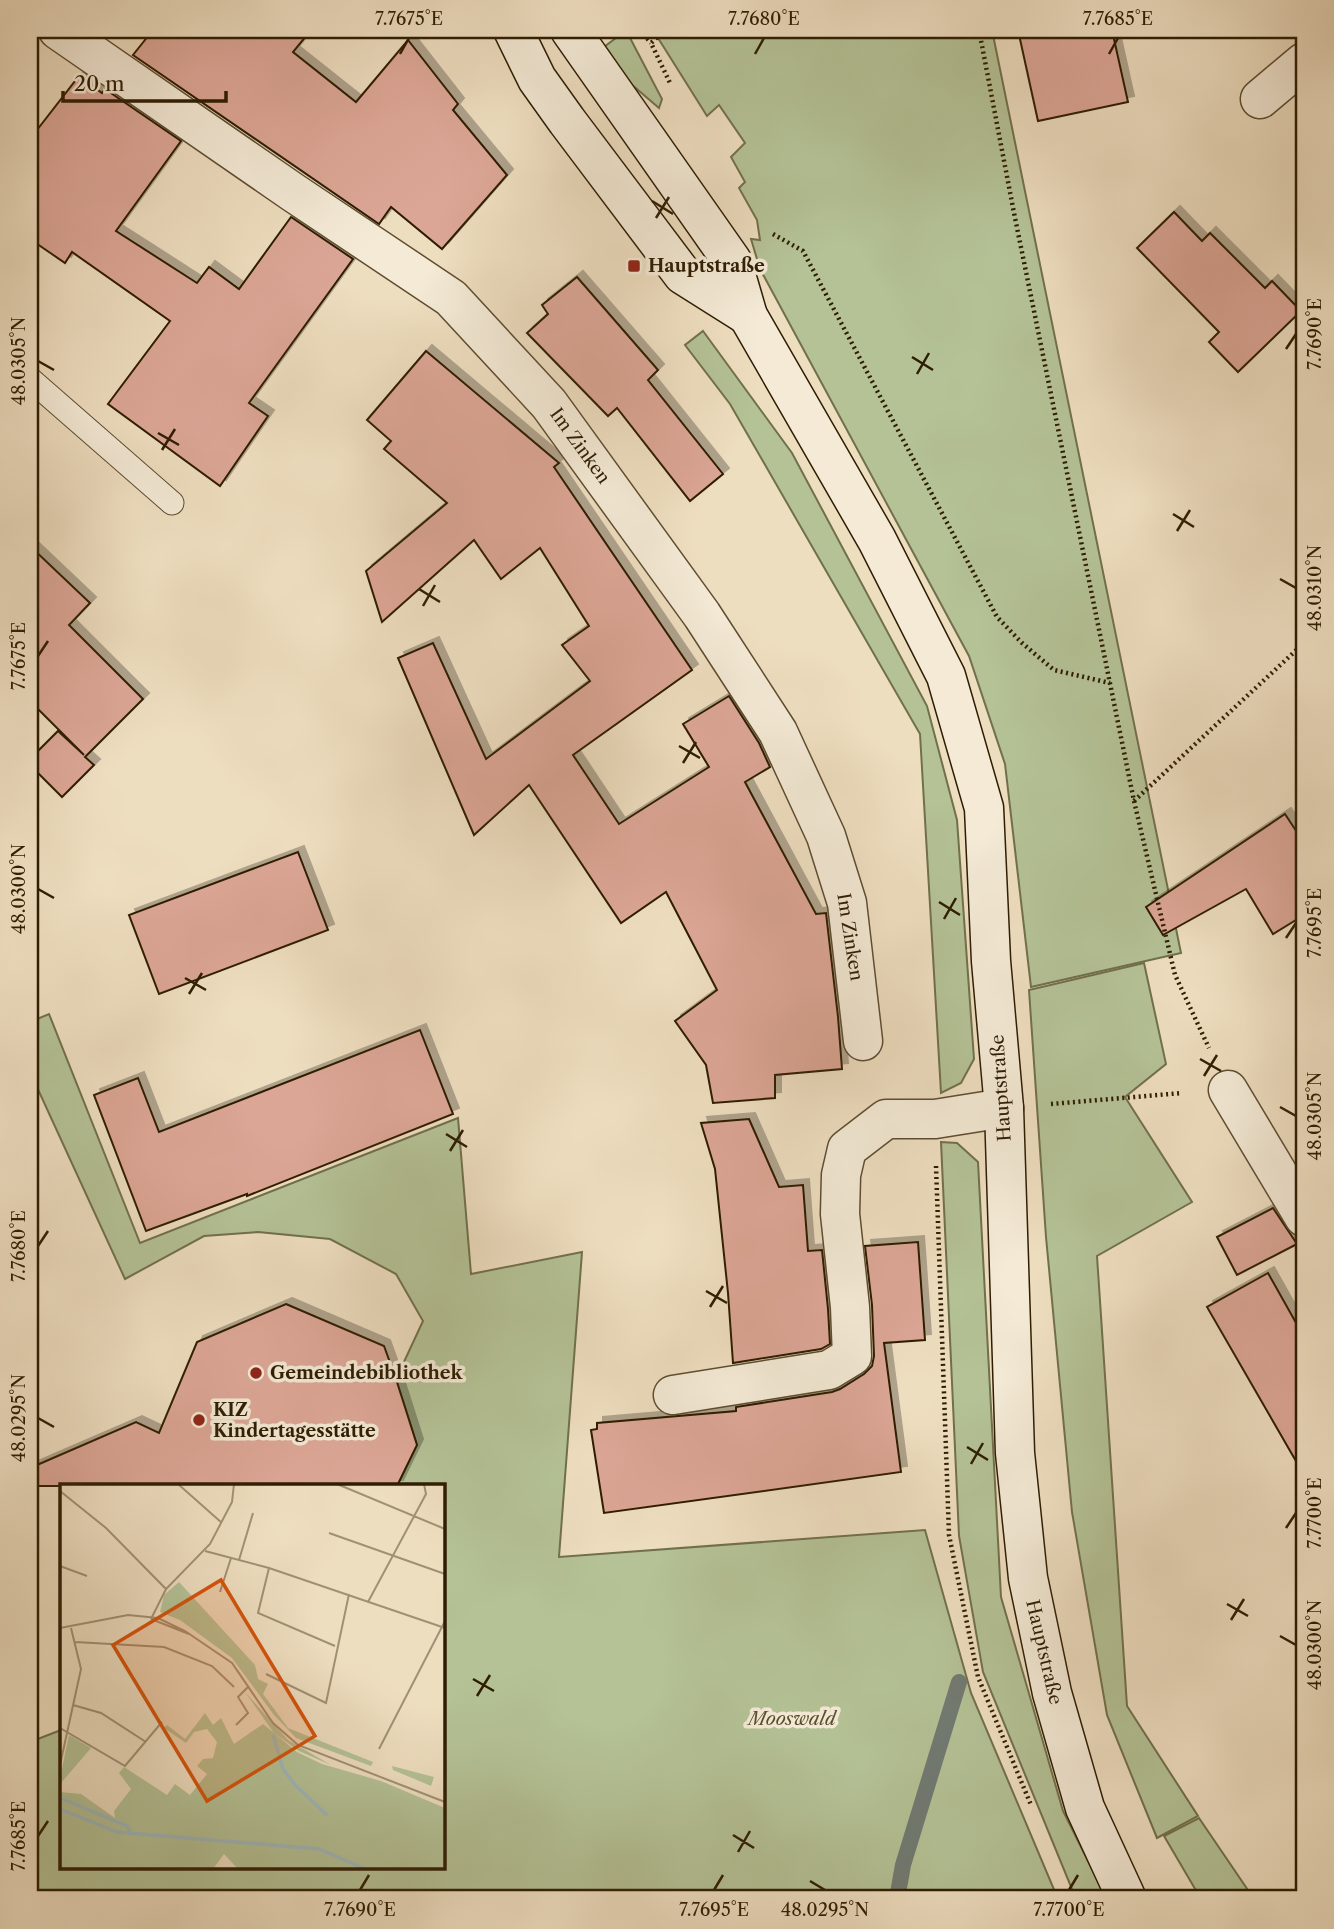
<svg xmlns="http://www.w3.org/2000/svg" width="1334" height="1929" font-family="'Libre Caslon Text',serif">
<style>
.green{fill:#b4c296;stroke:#71704c;stroke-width:2}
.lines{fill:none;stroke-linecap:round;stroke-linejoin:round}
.stream{stroke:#717b73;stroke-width:16}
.building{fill:#dca696;stroke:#2e1d03;stroke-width:2;filter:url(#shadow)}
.lane-casing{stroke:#5e4d32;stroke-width:25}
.street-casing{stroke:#5e4d32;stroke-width:41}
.secondary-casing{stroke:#2e1d03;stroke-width:41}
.path{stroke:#2e1d03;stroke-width:4.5;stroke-dasharray:2 3.5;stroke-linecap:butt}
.lane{stroke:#f4ead6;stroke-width:23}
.street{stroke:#f4ead6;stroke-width:38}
.secondary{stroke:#f4ead6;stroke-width:38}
.ticks{fill:none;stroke:#2e1d03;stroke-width:2.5}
.poi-dot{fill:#8f2418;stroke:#f4ead6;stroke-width:2.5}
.labels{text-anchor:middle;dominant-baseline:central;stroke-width:7;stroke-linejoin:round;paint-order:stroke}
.poi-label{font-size:18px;font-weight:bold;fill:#2e1d03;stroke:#f4ead6;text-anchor:start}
.street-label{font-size:18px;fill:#2e1d03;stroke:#f4ead6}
.park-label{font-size:18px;font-style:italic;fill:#564f2f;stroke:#f4ead6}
.inset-river{fill:none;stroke:#9eb9bd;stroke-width:3.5}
.inset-road{fill:none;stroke:#a19174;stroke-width:2}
.view{fill:#d5530b;fill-opacity:0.15;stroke:#d5530b;stroke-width:3.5}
.inset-edge{fill:none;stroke:#2e1d03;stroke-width:3.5}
.neatline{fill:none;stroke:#2e1d03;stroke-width:2.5}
.ticks-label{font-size:18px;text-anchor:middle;fill:#2e1d03}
</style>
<defs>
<filter id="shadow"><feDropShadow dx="6" dy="-6" stdDeviation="0" flood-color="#0004"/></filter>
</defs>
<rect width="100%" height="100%" fill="#eedec0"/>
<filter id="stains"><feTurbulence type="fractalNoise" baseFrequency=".00286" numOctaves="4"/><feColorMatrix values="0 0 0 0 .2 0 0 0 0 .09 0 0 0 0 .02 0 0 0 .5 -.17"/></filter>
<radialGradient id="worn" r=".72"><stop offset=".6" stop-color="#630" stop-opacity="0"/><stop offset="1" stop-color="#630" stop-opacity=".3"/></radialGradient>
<!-- green -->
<g class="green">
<path d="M653,30H992L1181,953L1031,987L1005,764L969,656L760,269L751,239L760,240L757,220L739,188L745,182L731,157L745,143L719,105L707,116Z"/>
<path d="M620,35L629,36L662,99L659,108L631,84L600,50Z"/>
<path d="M703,331L792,453L927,706L957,820L974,1059L961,1083L941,1093L920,734L730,404L685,345Z"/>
<path d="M1144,963L1166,1064L1125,1097L1192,1202L1097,1256L1127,1706L1198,1816L1157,1838L1107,1715L1072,1512L1046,1237L1029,990Z"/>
<path d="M49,1014L140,1243L458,1118L471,1274L582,1252L559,1557L925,1530L971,1693L1058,1899H30V1742L61,1730V1868H443V1486H397L417,1445L396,1379L423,1321L396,1274L330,1239L258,1232L204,1236L125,1279L30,1072V1022Z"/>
<path d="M941,1142L957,1143L978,1162L1001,1597L1063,1811L1107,1899H1076L983,1672L959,1536Z"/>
<path d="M1199,1818L1254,1899H1201L1164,1836Z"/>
</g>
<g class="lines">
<!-- stream -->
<path class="stream" d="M897,1899L903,1865L959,1682"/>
</g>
<!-- building -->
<g class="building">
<path d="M153,30H311L293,52L356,102L408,40L458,104L453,110L507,175L442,249L391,207L379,224L133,55Z"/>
<path d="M1018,30H1112L1128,102L1038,121Z"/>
<path d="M79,76L102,93L105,89L181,141L116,231L197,283L209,267L239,289L291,217L353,259L249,403L268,416L220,486L108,404L170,321L72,252L65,263L30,239V139Z"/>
<path d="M1174,212L1202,241L1210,233L1265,288L1272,281L1301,311L1238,372L1209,342L1219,332L1137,248Z"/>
<path d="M577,277L658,370L648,380L723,474L690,501L617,408L608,416L527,333L548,314L542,305Z"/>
<path d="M426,351L559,463L554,467L692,670L573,755L619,824L709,767L683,724L729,696L759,743L770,767L745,782L816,914L826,913L838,1017L842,1069L775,1075V1098L713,1103L706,1065L675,1021L717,990L666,892L621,923L529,785L474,835L398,658L433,643L486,759L590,681L562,645L589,626L540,548L501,579L474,540L382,622L366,571L447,503L384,449L391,441L367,420Z"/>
<path d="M30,546L90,603L69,625L143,699L85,757L94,765L62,797L30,765V759L58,731L84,755L30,701Z"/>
<path d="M1285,814L1304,843V915L1273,934L1246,889L1163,935L1146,907Z"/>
<path d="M298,852L328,930L159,994L129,915Z"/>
<path d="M420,1030L453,1114L247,1196V1194L146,1231L94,1095L138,1078L159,1132Z"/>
<path d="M749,1119L779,1187L803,1185L808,1251L822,1250L828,1309L830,1344L821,1349L733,1363L728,1293L715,1169L701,1123Z"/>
<path d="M1273,1208L1297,1244L1237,1275L1217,1237Z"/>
<path d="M918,1242L925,1340L884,1343L901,1472L604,1513L591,1430L597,1429V1423L736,1411V1407L832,1392L840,1389L864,1374L872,1366L874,1356L872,1305L865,1246Z"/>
<path d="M1268,1273L1304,1337V1475L1207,1307Z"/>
<path d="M286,1304L384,1346L396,1379L417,1445L397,1486H30V1468L136,1422L159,1433L197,1342Z"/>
</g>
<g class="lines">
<defs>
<path id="lane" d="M30,379L172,503"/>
<g id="street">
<path d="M58,30L294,193L451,298L549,404L702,615L778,732L826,836L847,903L863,1041"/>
<path d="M1260,99L1304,62"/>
<path d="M1228,1090L1304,1217"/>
<path d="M673,1395L829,1370L852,1356L850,1307L840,1214L841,1175L847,1149L886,1119H935L1004,1108"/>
</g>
<g id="secondary">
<path d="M513,30L537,79L567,121L683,275L748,316"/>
<path d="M570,30L732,261L748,316L877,540L946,676L984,808L991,961L1004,1108L1015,1453L1028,1578L1052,1693L1085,1808L1127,1899"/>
</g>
</defs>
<!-- lane casing -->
<use href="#lane" class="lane-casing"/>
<!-- street casing -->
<use href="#street" class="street-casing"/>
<!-- secondary casing -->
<use href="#secondary" class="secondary-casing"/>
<!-- path -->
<g class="path">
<path d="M640,30L651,43"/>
<path d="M665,30L651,43L671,85"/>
<path d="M979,30L1014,213L1134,801L1175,975L1209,1048"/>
<path d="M773,234L803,251L997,617L1022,643L1054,670L1110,683"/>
<path d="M1134,801L1304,643"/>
<path d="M1051,1104L1182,1093"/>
<path d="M936,1166L949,1535L978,1677L1031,1805"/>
</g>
<!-- lane -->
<use href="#lane" class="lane"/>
<!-- street -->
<use href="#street" class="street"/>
<!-- secondary -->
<use href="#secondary" class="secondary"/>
</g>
<!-- ticks -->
<path class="ticks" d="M400,54L409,38M755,54L764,38M1109,54L1118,38M652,201L673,214M656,218L669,197M1286,349L1296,334M912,357L933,370M38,361L54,370M917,374L929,353M158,433L179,445M162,450L175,429M1173,514L1194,527M1177,531L1190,510M1280,579L1296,588M419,589L440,602M423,606L435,585M38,656L48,641M679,746L700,758M683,763L696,742M38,889L54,898M939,902L960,915M944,919L956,898M1286,938L1296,923M185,978L206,990M189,994L202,973M1200,1059L1221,1071M1204,1076L1217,1055M1280,1107L1296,1116M446,1134L467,1147M450,1151L463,1130M38,1246L48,1231M706,1291L727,1303M710,1307L723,1286M38,1418L54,1427M967,1447L988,1460M971,1464L983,1443M1286,1528L1296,1513M1227,1604L1248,1616M1231,1620L1244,1599M1280,1636L1296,1645M473,1679L494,1691M477,1696L490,1675M733,1835L754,1848M38,1836L48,1821M738,1852L750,1831M810,1881L825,1890M360,1890L369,1875M714,1890L723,1875M1069,1890L1078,1875"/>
<!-- markers -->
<g class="poi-dot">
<rect x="627" y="259" width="14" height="14" rx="3.5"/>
<circle cx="256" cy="1373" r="7"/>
<circle cx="199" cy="1420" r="7"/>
</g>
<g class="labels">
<!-- poi labels -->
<g class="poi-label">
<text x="648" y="266">Hauptstraße</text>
<text x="270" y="1373">Gemeindebibliothek</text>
<text x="213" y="1410">KIZ<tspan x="213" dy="21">Kindertagesstätte</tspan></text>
</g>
<!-- street labels -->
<g class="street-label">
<text transform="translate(580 446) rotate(54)">Im Zinken</text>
<text transform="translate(850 937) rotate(81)">Im Zinken</text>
<text transform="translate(1001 1088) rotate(-94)">Hauptstraße</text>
<text transform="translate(1044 1652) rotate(77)">Hauptstraße</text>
</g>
<!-- park labels -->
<g class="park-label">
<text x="792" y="1719">Mooswald</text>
</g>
</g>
<!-- overview -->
<g transform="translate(60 1484)">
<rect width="385" height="385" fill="#eedec0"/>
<path d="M119,98L195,181L198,195L208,200L203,210L228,244L313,278L311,282L236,254L214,231L172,174L120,136L100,128L104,111ZM185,208L228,256L271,281L239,267L214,249ZM145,229L153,241L161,234L174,260L203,240L237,268L262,280L321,297L385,324V385H178L164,370L153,385H0V308L21,310L55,334L54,327L71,305L59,289L64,283L107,311L115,300L130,311L147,290L137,282L143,275L153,274L157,258L147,245L134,248L126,259L104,244L107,241L125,255ZM9,251L31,264L1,299L0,294ZM332,282L374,293L371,302L333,286Z" fill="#b4c296"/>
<path class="inset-river" d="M213,251L223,285L235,301L267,331M0,314L67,342L71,349M0,325L57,348L259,365L305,385"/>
<path class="inset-road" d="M118,0L162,39M277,0L385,45M0,7L46,44L106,105M269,49L385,90M145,67L209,84L385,144M179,76L193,29M0,82L27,92M209,84L198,129L275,162M160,108L171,74M308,118L366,10L364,0M91,135L106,105L150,60L172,18L174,0M91,135L129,150M0,144L68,131L98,134L125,147L172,179L213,239L238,261L385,318M15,158L104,163L152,182L174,203M206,190L266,219L289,110M13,221L41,229L86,258M176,241L188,229L178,213L189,202M0,244L65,282L102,238M319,265L385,137M0,281L21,185L11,144"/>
<path class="view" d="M161,96L255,252L147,317L53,161Z"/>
<rect width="385" height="385" class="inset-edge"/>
</g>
<!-- margin -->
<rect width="1334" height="1929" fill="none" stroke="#eedec0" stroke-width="77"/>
<!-- scale -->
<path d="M63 91v10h163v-10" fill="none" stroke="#2e1d03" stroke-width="3.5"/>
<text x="74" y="91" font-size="21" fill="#2e1d03" stroke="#f4ead6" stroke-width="5" paint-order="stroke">20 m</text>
<rect x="38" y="38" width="1258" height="1852" class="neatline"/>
<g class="ticks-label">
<text x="409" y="25">7.7675°E</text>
<text x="764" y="25">7.7680°E</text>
<text x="1118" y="25">7.7685°E</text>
<text transform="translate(1315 334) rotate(-90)" y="6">7.7690°E</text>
<text transform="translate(19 361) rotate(-90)" y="6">48.0305°N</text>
<text transform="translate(1315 588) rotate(-90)" y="6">48.0310°N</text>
<text transform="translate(19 656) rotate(-90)" y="6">7.7675°E</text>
<text transform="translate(19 889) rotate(-90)" y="6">48.0300°N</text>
<text transform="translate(1315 923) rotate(-90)" y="6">7.7695°E</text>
<text transform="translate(1315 1116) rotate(-90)" y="6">48.0305°N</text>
<text transform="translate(19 1246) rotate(-90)" y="6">7.7680°E</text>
<text transform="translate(19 1418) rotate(-90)" y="6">48.0295°N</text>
<text transform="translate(1315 1513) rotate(-90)" y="6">7.7700°E</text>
<text transform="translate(1315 1645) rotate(-90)" y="6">48.0300°N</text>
<text transform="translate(19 1836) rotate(-90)" y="6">7.7685°E</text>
<text x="360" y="1916">7.7690°E</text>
<text x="714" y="1916">7.7695°E</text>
<text x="825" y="1916">48.0295°N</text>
<text x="1069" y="1916">7.7700°E</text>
</g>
<rect width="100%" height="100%" filter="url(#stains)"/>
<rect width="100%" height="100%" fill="url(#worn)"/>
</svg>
